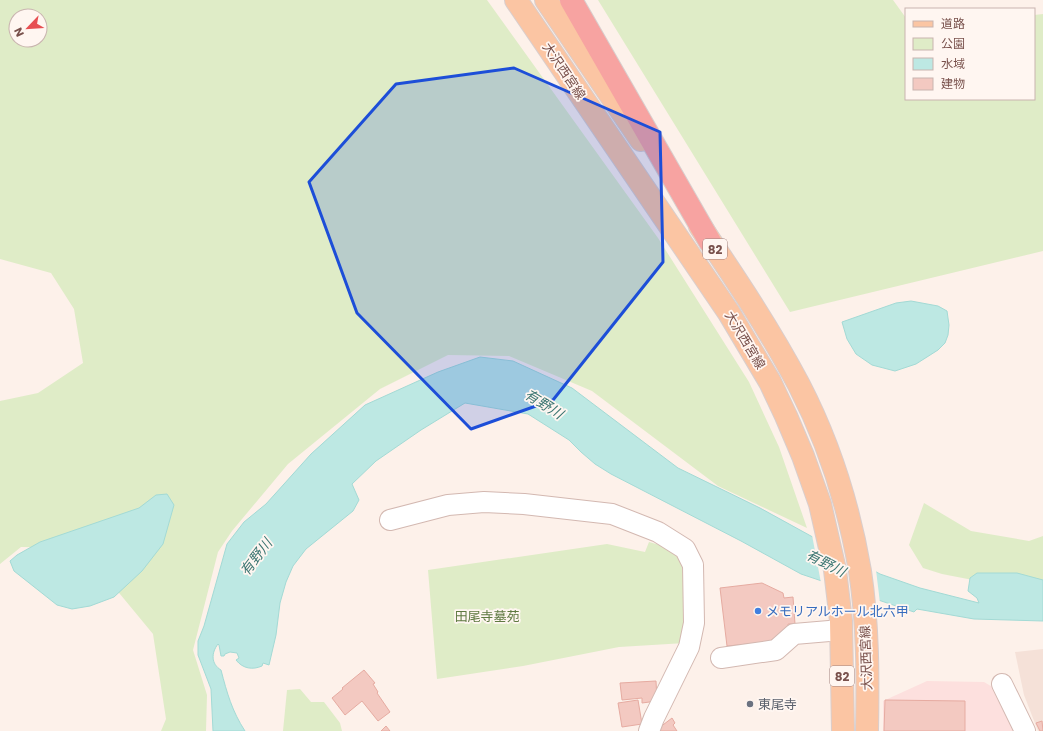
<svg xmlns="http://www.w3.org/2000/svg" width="1043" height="731" font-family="Poppins,'Noto Sans JP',sans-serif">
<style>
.residential{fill:#f5e1d8}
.commercial{fill:#fde0de}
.green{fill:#dfecc7;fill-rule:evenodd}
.water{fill:#bde8e3;stroke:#a3dad5}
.pier{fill:#fdf1ea}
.building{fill:#f3c9c1;stroke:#e6aba1}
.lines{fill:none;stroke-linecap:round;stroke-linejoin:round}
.minor-casing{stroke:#d3b8b1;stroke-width:22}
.major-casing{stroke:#d9cecd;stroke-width:24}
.highway-casing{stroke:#d9cecd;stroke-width:24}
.minor{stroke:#fff;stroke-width:20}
.major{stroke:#fbc5a3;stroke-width:22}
.highway{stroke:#f7a3a1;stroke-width:22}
.marked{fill:#1d4ed8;fill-opacity:0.2;stroke:#1d4ed8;stroke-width:3;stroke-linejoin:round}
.shop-dot{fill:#3f7fe0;stroke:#fff6f1;stroke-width:1.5}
.worship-dot{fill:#6b7280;stroke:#fff6f1;stroke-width:1.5}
.labels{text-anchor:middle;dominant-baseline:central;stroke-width:3.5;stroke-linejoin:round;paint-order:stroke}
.shield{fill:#fff6f1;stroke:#a1827e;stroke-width:1}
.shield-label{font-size:12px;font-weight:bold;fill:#79514c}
.street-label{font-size:13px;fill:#79514c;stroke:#fff6f1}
.shop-label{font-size:13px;fill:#366cbe;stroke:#fff6f1;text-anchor:start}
.park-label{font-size:13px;fill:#5f7941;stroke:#fff6f1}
.worship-label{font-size:13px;fill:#5b616d;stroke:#fff6f1;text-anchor:start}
.water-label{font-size:14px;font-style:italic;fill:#3c7672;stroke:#fff6f1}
</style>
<rect width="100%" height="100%" fill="#fdf1ea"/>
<!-- residential -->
<path class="residential" d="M1043,649V731H1038L1024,695L1015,652Z"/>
<!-- commercial -->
<path class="commercial" d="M927,681L984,682L994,688L1015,731H883V701Z"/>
<!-- green -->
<g class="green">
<path d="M0,0H487L658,238L749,382L779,447L807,528L718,486L592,391L509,356L448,355L380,389L288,464L232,531L218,552L193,650L207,695L206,731H161L166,719L153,634L82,548L21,547L0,564V401L38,393L83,363L74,309L51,273L0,259ZM16,16H40V40H16Z"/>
<path d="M598,0H893L906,18V99H1034V15L1043,14V251L790,312Z"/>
<path d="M924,503L971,531L1029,541L1043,536V589L1025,590L942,574L923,568L909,545Z"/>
<path d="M649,542L678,550L685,570V643L619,647L523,666L437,679L428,570L607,544L645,552Z"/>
<path d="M300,689L311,702H324L340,723L342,731H283L287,690Z"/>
</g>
<!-- water -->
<g class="water">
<path d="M911,301L938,306L947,311L949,325L948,335L945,343L938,350L916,364L895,371L872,365L856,354L847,339L842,322L896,303Z"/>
<path d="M480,357L513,361L572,388L678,468L760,508L880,574L920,588L979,603L977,598L968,591L970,578L977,573H1017L1043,580V621L974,619L917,609L914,612L801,574L741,541L611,474L595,464L581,452L569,440L528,414L465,403L421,430L376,461L352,484L359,500L353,511L306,549L293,566L286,582L280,603L276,635L269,665L263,663L262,666C253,670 243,669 236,660L239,658L237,653L230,652L225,654L224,656H221L219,645L218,644C211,653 211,664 221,670C227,693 232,711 245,731H213L211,689L198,655V641L204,626L227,544L244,522L266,504L311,454L365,405L438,372Z"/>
<path d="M167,494L174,505L163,544L142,571L114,597L90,606L72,609L57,605L14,571L10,561L17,555L40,542L139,508L156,495Z"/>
</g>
<!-- pier -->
<path class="pier" d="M812,535L876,570L880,603L821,583Z"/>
<!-- building -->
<g class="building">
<path d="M762,583L783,593L784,598L793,597L795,624H788V628L769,642L727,646L720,588Z"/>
<path d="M364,670L375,683L373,684L378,692L377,693L390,712L378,721L362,701L345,715L332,698L343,689L342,688Z"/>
<path d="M656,681L657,701L642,703V698L622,700L620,683Z"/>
<path d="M638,700L642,724L622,727L618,703Z"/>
<path d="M885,700L965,701V731H884Z"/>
<path d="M672,718L675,723L673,725L677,731H655Z"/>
<path d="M1042,721L1043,731H1040L1036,723Z"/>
<path d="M386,726L390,731H381Z"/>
</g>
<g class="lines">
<defs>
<g id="minor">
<path d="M390,520L448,505L484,502L524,504L612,514L658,532L685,549L693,565L694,623L689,647L654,718L649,731"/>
<path d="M721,658L776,650L794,634L841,630"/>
<path d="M1002,684L1025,731"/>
</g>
<g id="major">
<path d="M516,0L729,313L770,382L786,416L803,456L820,504L835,570L841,621L843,731"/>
<path d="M546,0L641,140"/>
<path d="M700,226C735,278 770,330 799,385C829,443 849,507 860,571C868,624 868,677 867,731"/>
</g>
<path id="highway" d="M571,0L710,242"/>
</defs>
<!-- minor casing -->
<use href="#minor" class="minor-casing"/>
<!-- major casing -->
<use href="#major" class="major-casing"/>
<!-- highway casing -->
<use href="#highway" class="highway-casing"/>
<!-- minor -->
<use href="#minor" class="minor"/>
<!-- major -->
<use href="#major" class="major"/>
<!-- highway -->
<use href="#highway" class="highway"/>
</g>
<!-- marked area -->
<path class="marked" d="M514,68L660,132L663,262L553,400L471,429L357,313L309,182L396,84Z"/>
<!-- markers -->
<circle class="shop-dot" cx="758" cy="611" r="4"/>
<circle class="worship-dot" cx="750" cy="704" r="4"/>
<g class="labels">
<!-- shield labels -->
<g class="shield">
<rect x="703" y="239" width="24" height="20" rx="3"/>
<rect x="830" y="666" width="24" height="20" rx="3"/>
</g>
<g class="shield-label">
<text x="715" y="249">82</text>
<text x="842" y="676">82</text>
</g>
<!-- street labels -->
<g class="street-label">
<text transform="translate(564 71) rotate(56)">大沢西宮線</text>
<text transform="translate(745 340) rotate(59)">大沢西宮線</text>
<text transform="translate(866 658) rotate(-92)">大沢西宮線</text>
</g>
<!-- shop labels -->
<g class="shop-label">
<text x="766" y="611">メモリアルホール北六甲</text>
</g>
<!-- park labels -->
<g class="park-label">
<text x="487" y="616">田尾寺墓苑</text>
</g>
<!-- worship labels -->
<g class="worship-label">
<text x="758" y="704">東尾寺</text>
</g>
<!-- water labels -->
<g class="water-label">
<text transform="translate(544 404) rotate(32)">有野川</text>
<text transform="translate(256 557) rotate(-53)">有野川</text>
<text transform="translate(826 563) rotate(27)">有野川</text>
</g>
</g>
<!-- legend -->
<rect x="905" y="8" width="130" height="92" fill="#fff6f1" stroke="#c9b4af"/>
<rect x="913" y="21" width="20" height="6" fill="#fbc5a3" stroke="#c9b4af"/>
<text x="941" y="28" font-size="12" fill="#79514c">道路</text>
<rect x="913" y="38" width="20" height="12" fill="#dfecc7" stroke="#c9b4af"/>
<text x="941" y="48" font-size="12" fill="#79514c">公園</text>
<rect x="913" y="58" width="20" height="12" fill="#bde8e3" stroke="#c9b4af"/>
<text x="941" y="68" font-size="12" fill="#79514c">水域</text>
<rect x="913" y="78" width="20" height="12" fill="#f3c9c1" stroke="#c9b4af"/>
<text x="941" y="88" font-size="12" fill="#79514c">建物</text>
<!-- north arrow -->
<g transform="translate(28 28) rotate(245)"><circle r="19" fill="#fff6f1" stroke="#c9b4af"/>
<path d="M0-3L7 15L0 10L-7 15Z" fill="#e74f52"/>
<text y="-6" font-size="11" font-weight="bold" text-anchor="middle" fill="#79514c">N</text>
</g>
</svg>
